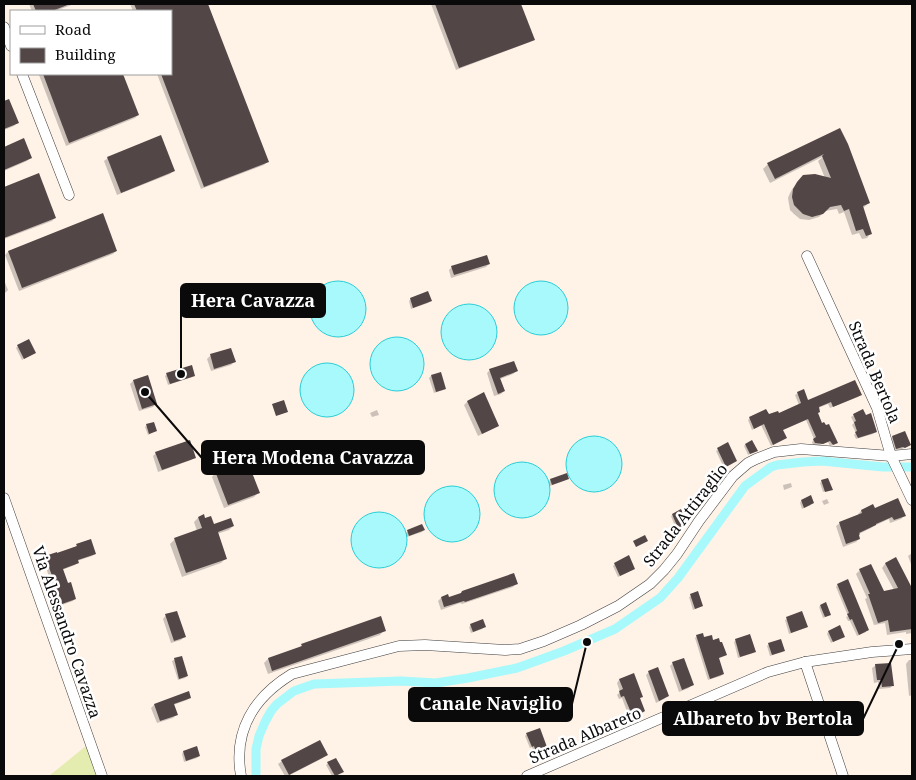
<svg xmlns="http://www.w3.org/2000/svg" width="916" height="780" font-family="'Noto Serif',serif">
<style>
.green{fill:#e4ecaf}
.water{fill:#a7f9fb;stroke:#29ced7}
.shadow{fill:#0003}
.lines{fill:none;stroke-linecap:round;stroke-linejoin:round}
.canal{stroke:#a7f9fb;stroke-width:9}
.building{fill:#534646}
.minor-casing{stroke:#3d3d3d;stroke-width:11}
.minor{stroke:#fff;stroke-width:10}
.labels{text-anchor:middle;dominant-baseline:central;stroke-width:5;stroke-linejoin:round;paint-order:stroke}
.street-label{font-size:16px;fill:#0a0a0a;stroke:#fff}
.leader{fill:none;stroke:#0a0a0a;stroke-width:2}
.callout-dot{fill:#0a0a0a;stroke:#fff;stroke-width:2}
.callout{fill:#0a0a0a;stroke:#0a0a0a;stroke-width:2}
.callout-label{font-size:18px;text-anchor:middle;font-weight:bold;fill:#fff}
</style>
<rect width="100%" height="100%" fill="#fff2e7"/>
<!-- green -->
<path class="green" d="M86,746L96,776H49Z"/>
<!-- water -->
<g class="water">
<circle cx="541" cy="308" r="27"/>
<circle cx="338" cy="309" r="28"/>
<circle cx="469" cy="332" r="28"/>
<circle cx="397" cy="364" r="27"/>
<circle cx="327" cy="390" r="27"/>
<circle cx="594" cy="464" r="28"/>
<circle cx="522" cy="490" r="28"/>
<circle cx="452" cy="514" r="28"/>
<circle cx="379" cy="540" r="28"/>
</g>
<!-- shadow -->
<g class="shadow">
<path d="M29,4H74L55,11H32Z"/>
<path d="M130,4H207L267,162L264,165L201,189L157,74H171V11H133Z"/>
<path d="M431,4H520L533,39L530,42L456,70Z"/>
<path d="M41,74H122L138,115L135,118L66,146L39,75Z"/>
<path d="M4,98L18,122L14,126L4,130Z"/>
<path d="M839,130L869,203L863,208L871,233L867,238L862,239L859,233L852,235L844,212L839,214L837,209L825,211L819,217L809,220L800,219L794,214L790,210L788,198L790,193L793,188L804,177L825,178L818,161L824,156L770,183L763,169L767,165Z"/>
<path d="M23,139L30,158L27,161L4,171V148Z"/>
<path d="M108,158L173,171L170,174L117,195L104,161Z"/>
<path d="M38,175L55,218L52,221L4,239V188Z"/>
<path d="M116,251L113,254L19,291L5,255L8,252Z"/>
<path d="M489,264L486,267L451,278L449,270L452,267Z"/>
<path d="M4,280L8,290L4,294Z"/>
<path d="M411,299L430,301L428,303L411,309L409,301Z"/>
<path d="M18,346L34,353L22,360L16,348Z"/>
<path d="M230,349L234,362L231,365L211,371L207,359L210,356Z"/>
<path d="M490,370L517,371L513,374L500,379L504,391L501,394L494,396L487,373Z"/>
<path d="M440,373L444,388L443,390L434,393L429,378L431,376Z"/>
<path d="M167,374L194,376L192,377L168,385L165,376Z"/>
<path d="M133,381L156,404L153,407L139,411L130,384Z"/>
<path d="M803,390L808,401L860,395L858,397L830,408L828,404L818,408L817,414L821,425L834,444L830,446L828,442L820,445H813L812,442L814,439L806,420L782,430L786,438L771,446L761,425L752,430L748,420L750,418L778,415L799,405L795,395Z"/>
<path d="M482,395L497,425L494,428L478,436L464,405L467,402Z"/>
<path d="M377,410L379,415L372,417L370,413Z"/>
<path d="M854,415L876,432L873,434L856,439L854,435L856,433L852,425L854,423L851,417Z"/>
<path d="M147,425L156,431L148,435L145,427Z"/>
<path d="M893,437L910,445L902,449L894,450L891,439Z"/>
<path d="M727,444L735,461L724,468L716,451Z"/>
<path d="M745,445L754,452L748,455L744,446Z"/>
<path d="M156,453L194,457L191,460L158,472L153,456Z"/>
<path d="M216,472L258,493L254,497L224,508L212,477Z"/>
<path d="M568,478L566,480L550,486L549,482L550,480Z"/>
<path d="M822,481L831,489L823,492L820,483Z"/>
<path d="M791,483L792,487L784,490L783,485Z"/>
<path d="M827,499L829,503L824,505L822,501Z"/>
<path d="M801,501L811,505L802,509L800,503Z"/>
<path d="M875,509L904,516L901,519L890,523L889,519L874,526L871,528L859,534V539L856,542L843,547L836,526L840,523L859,516L858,514L861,511Z"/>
<path d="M673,515L685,525L676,529L671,516Z"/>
<path d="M198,518L205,520L214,526H233L229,530L217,534L226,558L221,563L182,577L170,544L174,540L197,531L194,522Z"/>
<path d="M424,530L422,532L407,537L406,533L408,531Z"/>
<path d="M77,545L95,554L92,556L77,561L78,563L75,565L62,570L75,599L73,601L59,606L43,559L45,557L75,547Z"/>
<path d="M912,553V567L908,556Z"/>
<path d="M895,559L912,590V633L906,634V632L887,635L885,623L874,625L865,599L867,598L856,574L860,570L871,566L883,592L894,590L882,568L885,564Z"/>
<path d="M615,564L632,570L618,577L613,566Z"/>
<path d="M516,584L513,587L462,604L460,603L441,610L438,601L441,598L448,599Z"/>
<path d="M837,585L866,632L857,636L850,621H848L846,617L848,616L836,587Z"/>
<path d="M697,593L702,606L693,610L689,597Z"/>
<path d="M820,606L830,615L828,616L823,618L819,607Z"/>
<path d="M166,615L184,637L181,640L171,643L163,619Z"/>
<path d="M787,619L807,627L805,628L789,634L785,620Z"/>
<path d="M471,625L484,627L482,629L471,633L469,627Z"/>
<path d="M384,630L380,635L268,674L264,663L268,659L299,648L302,645Z"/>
<path d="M828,632L844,636L831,643L827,634Z"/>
<path d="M697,636L703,639L718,658L723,674L721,676L708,680L695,638Z"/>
<path d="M736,640L754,651L753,653L738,658L734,642Z"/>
<path d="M769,644L784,650L782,652L770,656L767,646Z"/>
<path d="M181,658L187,676L185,678L178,680L172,661L174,660Z"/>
<path d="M909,660H912V695L909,696L906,664Z"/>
<path d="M673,663L692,684L689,688L679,692L670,666Z"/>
<path d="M876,665L893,685L890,688L879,689L878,682L874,683L872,668Z"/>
<path d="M649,672L667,696L664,699L656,703L646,675Z"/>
<path d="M633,675L639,699L644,711L637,716L636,715L629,717L622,698L619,699L617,695L620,692L617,683L619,680Z"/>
<path d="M190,697L187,700L173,705L176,715L173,718L157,723L151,708L154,705Z"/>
<path d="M527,734L546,747L534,753L532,747L530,748L525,736Z"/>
<path d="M320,742L326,755L323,758L288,776H285L278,764L282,761Z"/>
<path d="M183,752L199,756L197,758L184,762L182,754Z"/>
<path d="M328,763L342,772L336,776H332L326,765Z"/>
</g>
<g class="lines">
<!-- canal -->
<path class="canal" d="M256,776V749L259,736L265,722L271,711L277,704L294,691L314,684L401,681L436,683L468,678L517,668L564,651L615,629L660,598L678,578L745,486L771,467L777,465L803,462L822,461L883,467H912"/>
</g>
<!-- building -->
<g class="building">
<path d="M33,4H70L52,11H36Z"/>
<path d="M134,4H208L269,162L204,187L161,74H171V11H137Z"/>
<path d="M435,4H521L535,40L459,68Z"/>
<path d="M43,74H123L139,115L69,143Z"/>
<path d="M9,99L19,123L4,129V101Z"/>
<path d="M840,128L848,144L870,203L863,206L872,234L866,236L863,229L856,231L849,209L844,211L841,205L830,207L823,214L812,217L803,214L794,205L792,197L793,189L797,182L803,175L815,174L831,178L822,156L824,154L775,179L767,163Z"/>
<path d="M161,135L175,171L121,193L107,157Z"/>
<path d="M24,138L32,158L4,170V147Z"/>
<path d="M39,173L56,218L4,238V187Z"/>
<path d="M103,213L117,251L22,288L8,251Z"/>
<path d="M487,255L490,264L454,275L451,266Z"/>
<path d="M428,291L432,301L413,308L410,298Z"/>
<path d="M29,339L36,353L24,359L17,345Z"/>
<path d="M231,348L236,362L214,369L210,354Z"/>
<path d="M514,361L518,371L500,378L505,391L498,394L489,369Z"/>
<path d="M192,365L195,376L170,384L166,373Z"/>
<path d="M441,372L446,389L436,392L431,375Z"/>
<path d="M148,375L157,404L142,409L133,380Z"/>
<path d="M855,380L862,395L833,407L831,402L819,407L820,412L818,413L822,423L824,422L826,425L829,424L838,443L833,445L830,441L823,444L815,443L813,439L816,437L808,419L783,430L787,438L773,445L764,424L754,429L749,417L766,409L769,414L778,411L779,413L801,403L797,392L804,389L808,400Z"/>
<path d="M484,392L499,426L482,434L467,401Z"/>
<path d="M284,400L288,412L276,416L272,404Z"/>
<path d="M863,409L866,415L871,413L877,432L858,438L855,432L857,431L854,422L856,421L853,414Z"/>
<path d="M154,422L157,431L149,434L146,424Z"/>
<path d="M905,431L911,445L905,448L903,447L896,449L892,436Z"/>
<path d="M190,440L196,458L162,470L155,452Z"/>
<path d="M752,440L758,451L750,454L745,444Z"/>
<path d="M728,442L737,461L726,467L717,448Z"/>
<path d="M247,460L260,493L228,505L215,471Z"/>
<path d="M567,473L569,479L552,485L550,479Z"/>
<path d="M828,478L833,490L825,492L821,480Z"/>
<path d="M811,495L814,503L804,508L801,500Z"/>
<path d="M898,498L906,516L894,520L892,517L876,524V525L859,533L860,534L859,535L860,539L846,544L839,522L862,513L861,510L873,504L875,508Z"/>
<path d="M681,509L688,524L678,528L672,514Z"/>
<path d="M204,514L205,518L211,516L214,524L231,518L234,526L218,532L227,559L186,573L174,538L202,528L198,517Z"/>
<path d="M422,524L425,530L409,536L407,530Z"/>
<path d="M645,535L648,541L636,547L633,541Z"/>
<path d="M91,539L96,554L78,560L79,563L63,569L68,583L71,582L76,599L62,604L45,556L57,552V553L77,546L76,544Z"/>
<path d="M629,555L635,569L620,576L614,563Z"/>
<path d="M896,557L912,588V629L890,632L888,620L878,623L868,594H870L859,569L871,564L884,591L898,588L885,563Z"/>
<path d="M514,573L518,584L465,602L464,601L444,607L441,597L448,594L449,597L461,593L462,591Z"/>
<path d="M848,579L869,630L859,635L852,619L850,620L847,614L849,613L837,584Z"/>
<path d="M698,591L703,606L695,609L690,594Z"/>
<path d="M826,602L831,615L825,617L820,605Z"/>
<path d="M177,611L186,637L174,641L165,614Z"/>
<path d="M802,611L808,627L791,633L786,617Z"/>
<path d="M381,616L386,631L272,671L268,658L302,646L301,644Z"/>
<path d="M483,619L486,627L473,632L470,624Z"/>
<path d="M840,625L845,637L833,642L828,631Z"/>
<path d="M703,633L704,637L712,635L713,640L719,638L720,642H722L727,655L719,658L724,674L710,679L696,635Z"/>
<path d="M750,634L756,652L740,657L735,639Z"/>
<path d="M781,639L785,651L772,655L768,643Z"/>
<path d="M182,656L188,676L179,679L174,658Z"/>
<path d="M684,658L694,685L682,690L672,662Z"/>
<path d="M891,663L894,686L882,687L881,680H877L875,664Z"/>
<path d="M658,667L669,696L659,701L648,671Z"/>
<path d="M634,673L643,697L640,698L645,711L640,714L639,713L632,715L624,696L621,697L619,691L623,689L619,679Z"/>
<path d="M189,691L191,698L174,704L178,715L160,721L154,704Z"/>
<path d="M540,728L547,747L536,752L534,746L532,747L526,733Z"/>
<path d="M320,740L328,755L289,775L281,760Z"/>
<path d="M197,746L200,756L186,761L183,751Z"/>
<path d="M336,758L344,772L335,776L327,762Z"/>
</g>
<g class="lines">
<defs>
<g id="minor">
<path d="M4,27L11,46"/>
<path d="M22,74L69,195"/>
<path d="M807,256L877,408L891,456L912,500"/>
<path d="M4,498L102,776"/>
<path d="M805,662L843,776"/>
<path d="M241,776C233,731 254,697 292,674L399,646L425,645L505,650L520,649L544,641L581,625L618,606L650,584L664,570L677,554L699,521L733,476L748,463L756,459L774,452L801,449L891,456L912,454"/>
<path d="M527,776L768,672L805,662L872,652L912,649"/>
</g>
</defs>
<!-- minor casing -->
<use href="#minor" class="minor-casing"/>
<!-- minor -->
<use href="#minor" class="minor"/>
</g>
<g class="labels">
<!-- street labels -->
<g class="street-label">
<text transform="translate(875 372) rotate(67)">Strada Bertola</text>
<text transform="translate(685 515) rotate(-52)">Strada Attiraglio</text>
<text transform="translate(67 632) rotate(71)">Via Alessandro Cavazza</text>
<text transform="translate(585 735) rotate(-23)">Strada Albareto</text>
</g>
</g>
<!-- callouts -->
<path class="leader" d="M181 374L181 301M145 392L202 458M587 642L572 704M899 644L863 719"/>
<g class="callout-dot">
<circle cx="181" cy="374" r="5"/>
<circle cx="145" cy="392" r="5"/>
<circle cx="587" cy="642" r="5"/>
<circle cx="899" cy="644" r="5"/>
</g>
<g class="callout">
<rect x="181" y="284" width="144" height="33" rx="5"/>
<rect x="202" y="441" width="222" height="33" rx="5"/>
<rect x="409" y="688" width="163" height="33" rx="5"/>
<rect x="663" y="702" width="200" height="33" rx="5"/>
</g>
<g class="callout-label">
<text x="253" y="307">Hera Cavazza</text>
<text x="313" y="464">Hera Modena Cavazza</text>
<text x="491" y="710">Canale Naviglio</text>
<text x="763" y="725">Albareto bv Bertola</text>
</g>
<!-- border -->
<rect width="916" height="780" fill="none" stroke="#0a0a0a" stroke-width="10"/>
<!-- legend -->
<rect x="10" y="10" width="162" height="65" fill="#ffffff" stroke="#9d9d9d"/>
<rect x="20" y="26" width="25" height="8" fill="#ffffff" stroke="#9d9d9d"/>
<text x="55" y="35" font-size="15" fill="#0a0a0a">Road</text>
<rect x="20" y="48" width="25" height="15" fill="#534646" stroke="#9d9d9d"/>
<text x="55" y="60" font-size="15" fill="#0a0a0a">Building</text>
</svg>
